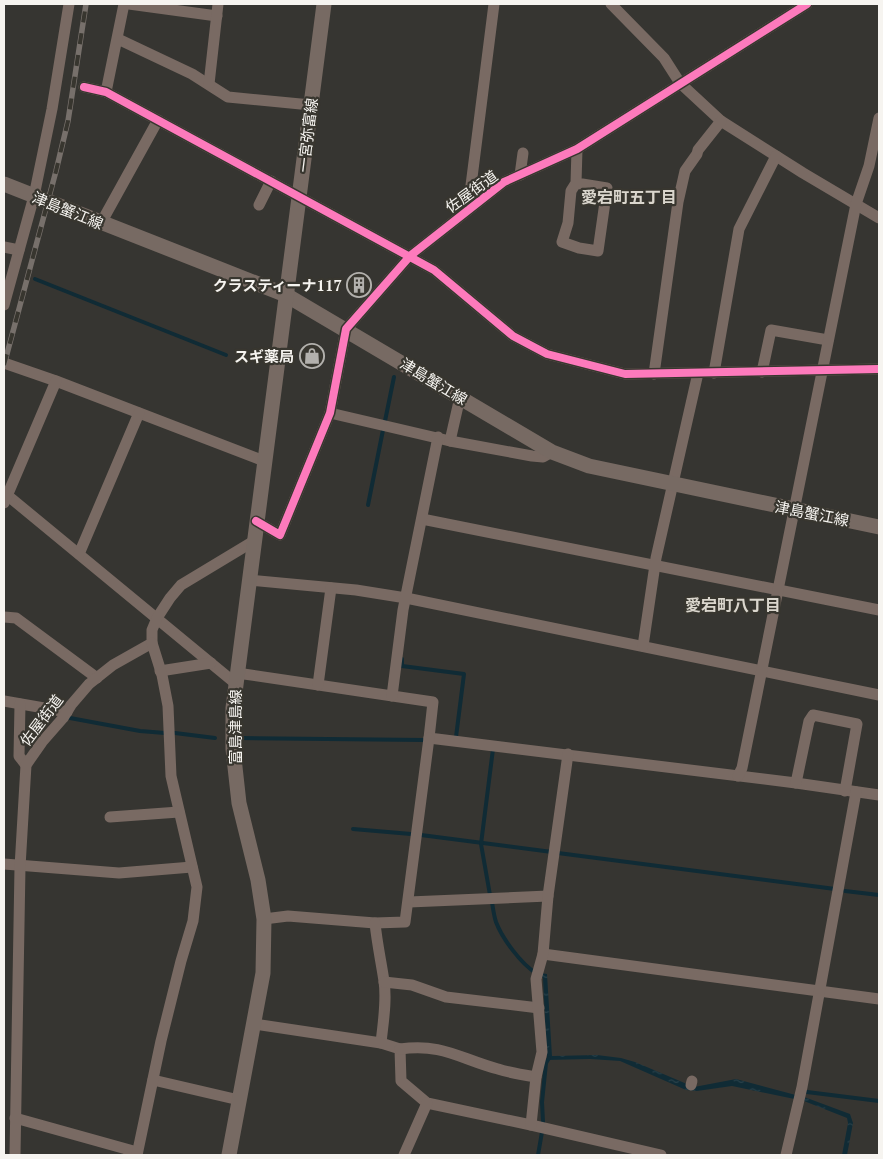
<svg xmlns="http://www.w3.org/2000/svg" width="883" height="1159" font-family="'PT Serif','Noto Sans JP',serif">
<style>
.water{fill:url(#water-ripples)}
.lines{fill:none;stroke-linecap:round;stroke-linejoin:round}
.stream{stroke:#102b35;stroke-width:4}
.minor{stroke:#796a63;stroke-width:11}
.major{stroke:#776a63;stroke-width:15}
.rail-casing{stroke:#77706b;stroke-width:5.5}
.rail{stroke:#38362f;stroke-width:4;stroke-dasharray:11;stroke-linecap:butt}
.cycleway-casing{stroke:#38362f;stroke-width:11}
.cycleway{stroke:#fd7abc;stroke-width:8}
.labels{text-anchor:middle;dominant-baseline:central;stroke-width:4.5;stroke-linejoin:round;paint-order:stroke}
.street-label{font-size:15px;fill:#f6f4f0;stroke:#38362f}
.poi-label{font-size:15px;font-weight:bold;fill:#f6f4f0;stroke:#38362f;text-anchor:end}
.neighbourhood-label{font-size:16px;font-weight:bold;fill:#dad6cd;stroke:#38362f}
</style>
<defs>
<pattern id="water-ripples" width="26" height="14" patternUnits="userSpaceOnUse" patternTransform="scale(1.25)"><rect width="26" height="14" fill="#102b35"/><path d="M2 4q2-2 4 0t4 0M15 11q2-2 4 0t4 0" fill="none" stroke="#284049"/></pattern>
</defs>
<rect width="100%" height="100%" fill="#363531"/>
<!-- water -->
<path class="water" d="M534,972L547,974L552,1056L597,1055L621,1058L635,1062L694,1087L736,1079L807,1098L850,1114L853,1123L847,1155H842L848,1123L847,1118L804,1101L732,1086L697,1091L686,1090L620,1061L590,1059L547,1060L543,978L533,973Z"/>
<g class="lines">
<!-- stream -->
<g class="stream">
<path d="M35,279L226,355"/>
<path d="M385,421L394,377"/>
<path d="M368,505L383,430"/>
<path d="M402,659V666L464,674L456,737"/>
<path d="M70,718L140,731L165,733"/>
<path d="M175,733L215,738"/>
<path d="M238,738L424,740"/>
<path d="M353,829L411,834"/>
<path d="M421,835L552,852"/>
<path d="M558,853L835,889"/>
<path d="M845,891L879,895"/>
<path d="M490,895L481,844L493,749H491"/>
<path d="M492,902C493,909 494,916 496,922C502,938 521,964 536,973"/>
<path d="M807,1092L879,1101"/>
<path d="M543,1122L542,1102L546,1063L549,1058"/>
<path d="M538,1155L542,1132"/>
</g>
<!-- minor -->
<g class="minor">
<path d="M129,4L217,16"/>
<path d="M611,4L664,58L680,83L721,121L803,173L879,218"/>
<path d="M118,39L192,74L228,97L311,105"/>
<path d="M209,84L218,4"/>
<path d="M84,87L106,92L434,270L513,336L547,354L625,374L879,369"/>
<path d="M106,92L124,4"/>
<path d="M520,175L523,153"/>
<path d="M576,183L607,188L598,251L579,248L562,242L568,223L571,191L576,183L577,149"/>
<path d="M259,205L271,181"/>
<path d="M468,209L494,4"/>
<path d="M101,223L158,120"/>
<path d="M4,247L19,250"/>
<path d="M4,305L34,196L52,109L69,4"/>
<path d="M4,363L56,381L264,461"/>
<path d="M762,372L771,330L828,340"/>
<path d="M714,373L739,229L776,156"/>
<path d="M654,374L678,202L685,171L697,154L698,150L721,121"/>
<path d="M330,413L450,441L532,456L543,457L552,452"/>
<path d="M450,441L460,397"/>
<path d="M7,495L235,683"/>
<path d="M4,503L56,381"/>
<path d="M422,519L879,610"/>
<path d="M256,521L280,535L330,413L346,329L410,256L504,182L577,149L807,4"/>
<path d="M79,554L139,413"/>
<path d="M249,580L356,590L406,598L879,695"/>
<path d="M4,617L16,618L97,678"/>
<path d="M643,646L656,558L698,373"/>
<path d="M160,671L211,663"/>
<path d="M237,673L433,702L429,738L796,783L879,795"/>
<path d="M318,685L331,588"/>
<path d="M392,696L403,610L438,437"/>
<path d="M4,701L67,712"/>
<path d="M20,704L19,756L26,765"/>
<path d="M738,776L742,768L856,204L869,166L879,118"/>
<path d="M796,783L809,721L813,715L857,724L845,791"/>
<path d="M110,817L179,812"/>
<path d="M4,864L119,873L192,867"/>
<path d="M409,902L548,896"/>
<path d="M264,919L288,916L375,923L405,922L429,738"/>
<path d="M375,923C377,943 381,961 384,981C387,1001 383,1023 381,1043"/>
<path d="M543,954L879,999"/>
<path d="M384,982L412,985L446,997L539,1008"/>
<path d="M254,1024L381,1043L400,1049L401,1081L427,1103L531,1125L661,1155"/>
<path d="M400,1049C443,1043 460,1059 498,1069C510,1073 523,1075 536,1077"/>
<path d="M153,1080L239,1100"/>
<path d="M691,1085L692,1081"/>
<path d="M15,1118L137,1152"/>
<path d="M531,1125L536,1077L542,1052L536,979L543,954L548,896L568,754"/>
<path d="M15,1155L20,867L26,765L42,742L63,718L71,705L89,684L113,665L152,643V630L157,618L170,598L181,585L254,541"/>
<path d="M137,1155L161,1041L181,961L193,921L197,887L171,776L168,706L162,675L152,643"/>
<path d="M404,1155L427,1103"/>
<path d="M786,1155L802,1087L856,792"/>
</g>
<!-- major -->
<g class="major">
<path d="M4,184L286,295L552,452L589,466L879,527"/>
<path d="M229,1155L263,973L264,919L258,880L239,803L233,749V708L324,4"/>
</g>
<defs>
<path id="rail" d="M4,365L56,171L68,121L86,4"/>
</defs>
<!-- rail casing -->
<use href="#rail" class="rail-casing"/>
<!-- rail -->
<use href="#rail" class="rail"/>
<defs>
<g id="cycleway">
<path d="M84,87L106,92L434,270L513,336L547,354L625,374L879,369"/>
<path d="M256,521L280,535L330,413L346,329L410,256L504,182L577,149L807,4"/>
</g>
</defs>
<!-- cycleway casing -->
<use href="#cycleway" class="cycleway-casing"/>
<!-- cycleway -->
<use href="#cycleway" class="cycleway"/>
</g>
<!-- icons -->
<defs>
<symbol id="building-ring" viewBox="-11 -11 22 22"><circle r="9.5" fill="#38362f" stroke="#b3b1ad" stroke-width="1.5"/><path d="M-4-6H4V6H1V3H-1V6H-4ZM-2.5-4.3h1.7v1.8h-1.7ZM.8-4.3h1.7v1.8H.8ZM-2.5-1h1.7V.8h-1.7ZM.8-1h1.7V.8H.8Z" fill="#b3b1ad"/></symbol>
<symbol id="shop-ring" viewBox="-11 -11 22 22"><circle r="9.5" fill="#38362f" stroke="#b3b1ad" stroke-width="1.5"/><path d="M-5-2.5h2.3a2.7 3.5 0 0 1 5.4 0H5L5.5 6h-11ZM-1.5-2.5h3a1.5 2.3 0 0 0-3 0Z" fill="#b3b1ad"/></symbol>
</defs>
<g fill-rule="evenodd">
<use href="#building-ring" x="345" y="271" width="28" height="28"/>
<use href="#shop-ring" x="298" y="342" width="28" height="28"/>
</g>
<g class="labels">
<!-- street labels -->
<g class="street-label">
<text transform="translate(307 135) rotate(-83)">一宮弥富線</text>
<text transform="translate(471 191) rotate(-36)">佐屋街道</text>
<text transform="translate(68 210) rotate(22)">津島蟹江線</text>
<text transform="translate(434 381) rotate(31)">津島蟹江線</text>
<text transform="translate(812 513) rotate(11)">津島蟹江線</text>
<text transform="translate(41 720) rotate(-53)">佐屋街道</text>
<text transform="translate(235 727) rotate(-90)">富島津島線</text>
</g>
<!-- poi labels -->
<g class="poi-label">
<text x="342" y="285">クラスティーナ117</text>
<text x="294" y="356">スギ薬局</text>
</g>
<!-- neighbourhood labels -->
<g class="neighbourhood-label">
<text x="629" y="197">愛宕町五丁目</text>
<text x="733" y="605">愛宕町八丁目</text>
</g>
</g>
<!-- border -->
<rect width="883" height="1159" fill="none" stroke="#f6f4f0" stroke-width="10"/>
</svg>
